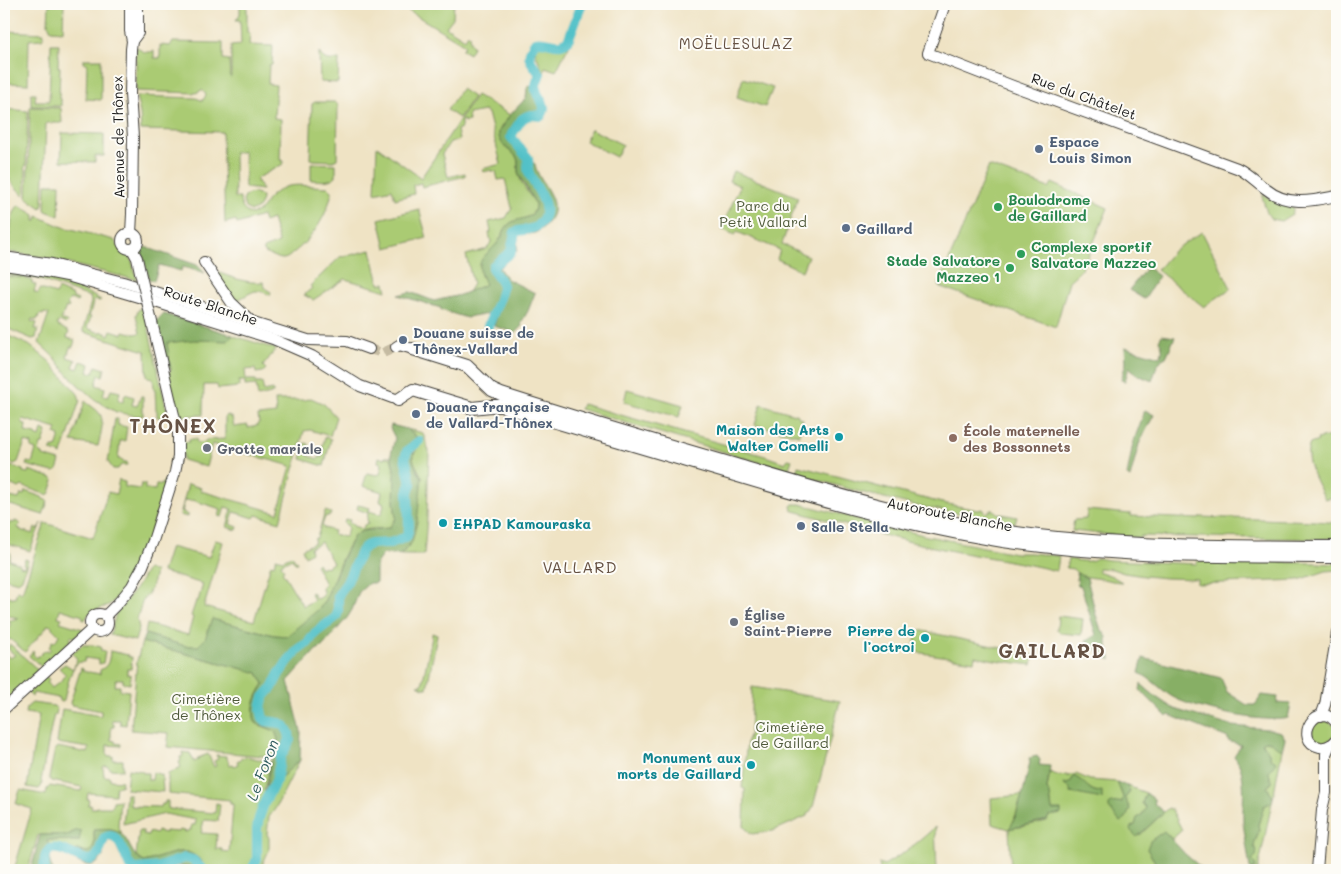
<svg xmlns="http://www.w3.org/2000/svg" width="1341" height="874" font-family="Mali,sans-serif">
<style>
.green{fill:#aacb73;stroke:#637448;fill-rule:evenodd}
.forest{fill:#87af65;stroke:#526640}
.lines{fill:none;stroke-linecap:round;stroke-linejoin:round}
.river{stroke:#52c1c8;stroke-width:10}
.major-tunnel{stroke:#c5bba2;stroke-width:10;stroke-dasharray:10 5;stroke-linecap:butt}
.major-casing{stroke:#3c3a35;stroke-width:12}
.highway-casing{stroke:#3c3a35;stroke-width:14}
.major{stroke:#fff;stroke-width:10}
.highway{stroke:#fff;stroke-width:12}
.major-bridge-casing{stroke:#3c3a35;stroke-width:12;stroke-linecap:butt}
.major-bridge{stroke:#fff;stroke-width:10}
.service-dot{fill:#5c6f8a;stroke:#fdfcf7;stroke-width:2}
.leisure-dot{fill:#2e9e5b;stroke:#fdfcf7;stroke-width:2}
.culture-dot{fill:#0f9aa8;stroke:#fdfcf7;stroke-width:2}
.education-dot{fill:#8d6e63;stroke:#fdfcf7;stroke-width:2}
.worship-dot{fill:#6b7280;stroke:#fdfcf7;stroke-width:2}
.labels{text-anchor:middle;dominant-baseline:central;stroke-width:4;stroke-linejoin:round;paint-order:stroke}
.street-label{font-size:14px;fill:#1c1c1c;stroke:#fdfcf7}
.service-label{font-size:14px;font-weight:bold;fill:#4e5e75;stroke:#fdfcf7;text-anchor:start}
.leisure-label{font-size:14px;font-weight:bold;fill:#27864d;stroke:#fdfcf7;text-anchor:start}
.park-label{font-size:14px;fill:#4e593a;stroke:#fdfcf7}
.culture-label{font-size:14px;font-weight:bold;fill:#0d838f;stroke:#fdfcf7;text-anchor:end}
.education-label{font-size:14px;font-weight:bold;fill:#785e54;stroke:#fdfcf7;text-anchor:start}
.worship-label{font-size:14px;font-weight:bold;fill:#5b616d;stroke:#fdfcf7;text-anchor:start}
.neighbourhood-label{font-size:15px;letter-spacing:1px;fill:#665244;stroke:#fdfcf7}
.water-label{font-size:15px;font-style:italic;fill:#325e61;stroke:#fdfcf7}
.quarter-label{font-size:16px;letter-spacing:1px;fill:#665244;stroke:#fdfcf7}
.district-label{font-size:19px;font-weight:bold;letter-spacing:1px;fill:#665244;stroke:#fdfcf7}
</style>
<rect width="100%" height="100%" fill="#fdfcf7"/>
<filter id="ink" filterUnits="userSpaceOnUse"><feTurbulence type="fractalNoise" baseFrequency=".02" numOctaves="2"/><feDisplacementMap in="SourceGraphic" scale="10" xChannelSelector="R" yChannelSelector="G"/><feConvolveMatrix kernelMatrix="1 2 1 2 8 2 1 2 1" color-interpolation-filters="sRGB"/></filter>
<filter id="wash" filterUnits="userSpaceOnUse"><feTurbulence type="fractalNoise" baseFrequency=".0096" numOctaves="4" result="noise"/><feDisplacementMap in="SourceGraphic" scale="20" xChannelSelector="R" yChannelSelector="G"/><feGaussianBlur stdDeviation="1.12" result="paint"/><feColorMatrix in="noise" values="0 0 0 0 0 0 0 0 0 0 0 0 0 0 0 0 0 1.4 0 .05"/><feComposite in="paint" operator="in"/></filter>
<g filter="url(#wash)">
<rect width="100%" height="100%" fill="#efe3c4"/>
<!-- green -->
<g class="green">
<path d="M49,4H64L63,31L51,30L48,24Z"/>
<path d="M240,4H247V32L250,33L249,45L273,46L272,65H269L268,84L276,85L274,118L281,119L280,160H283V164L256,179L262,190L245,188L244,152H234L235,198H240C240,210 250,219 260,210C265,207 265,201 269,198C273,194 280,189 285,187C296,183 316,187 328,187L332,191C328,215 312,239 293,253C291,255 287,259 283,259C278,259 270,255 265,253L263,249L279,243L272,219L264,222L262,216L237,224L236,220L225,223L222,132L141,130L140,113L136,96L196,98L201,100H203L206,95L204,92L202,90L196,93L136,91V48L138,47C142,53 147,53 154,51V58H160V45L170,46L173,42L223,43V59L229,60L230,77H231V46L241,45L240,20H236L240,14Z"/>
<path d="M407,4H454L453,18L446,27L465,39L468,34H469L470,41L473,47L469,54L462,50L465,45L407,10Z"/>
<path d="M6,31L44,33V36L42,39L29,40L28,84L8,83V65H4V55L5,54Z"/>
<path d="M572,40L556,71L545,67L544,75L536,54L535,52C534,38 552,48 561,46C566,45 569,43 572,40Z"/>
<path d="M51,44H59L58,67H60L59,99H61V106H31V93H36L35,101H49Z"/>
<path d="M319,52C324,62 329,60 339,60L338,83L320,82Z"/>
<path d="M84,59H101V100L86,99L87,63H84Z"/>
<path d="M743,78L773,88L765,107L737,97Z"/>
<path d="M461,89L473,97L459,118L447,110Z"/>
<path d="M476,95L510,115C506,121 498,128 499,135C500,146 511,148 516,156C519,161 517,166 518,172C520,183 529,194 535,203C536,221 517,217 508,226C504,229 502,235 500,239C493,250 486,262 480,273L485,284L482,286L468,292L473,284L466,255L487,249L491,242L489,233L491,232L489,222L506,218L512,208L505,179L498,180L496,171L493,172L492,170L483,172L482,169L501,164L488,113L484,111L468,114L469,121L464,122V120L461,121V128L457,130L459,140L450,142L442,154L448,177L465,173V176L422,187L421,183L413,185L414,194L395,199L392,189L375,193L377,146L421,178Z"/>
<path d="M315,102H335L338,105L337,159L333,161L313,160L310,159L312,104Z"/>
<path d="M30,107L61,108L62,123H46L43,203L42,207L41,208L27,198Z"/>
<path d="M4,109L28,111L26,166L24,168L26,170L25,192L24,195L17,189L4,173Z"/>
<path d="M591,129L623,145L616,157L585,141Z"/>
<path d="M62,133L104,134V156H95V162L61,161Z"/>
<path d="M311,163L336,164V176C329,183 319,180 311,180Z"/>
<path d="M989,166L1049,188L1052,183L1108,208L1085,263L1080,271L1069,281L1056,327L938,286Z"/>
<path d="M733,171L798,197L782,244L808,256L802,271L777,259L780,250L737,232L735,235L721,229L740,186L729,181Z"/>
<path d="M46,184H60L59,216L46,211L45,209Z"/>
<path d="M253,193L261,196L262,198C261,205 258,210 251,211L245,208L243,201L246,195Z"/>
<path d="M1263,195L1278,202L1294,207L1292,214L1281,221L1271,219L1267,213L1262,196Z"/>
<path d="M19,205L35,215V221H37L38,216L60,226L114,240L119,247L131,258L137,280L41,257L8,252C10,240 10,212 19,205Z"/>
<path d="M419,209L427,238L386,248L379,219Z"/>
<path d="M1202,232L1231,288L1204,307L1157,270L1174,250Z"/>
<path d="M371,250L379,284L385,283L387,291L345,279L313,300L304,295L312,288L310,286L341,256L342,257Z"/>
<path d="M4,271C27,274 52,276 73,285C82,290 92,295 101,300L100,301L94,300L89,317H91L87,328L100,333L101,331L109,335L111,330L123,334L124,331L135,334L140,333L136,315L139,309L144,308L168,416L165,418L157,417V411L156,410L155,389H154L153,378L148,377L147,376L146,353L145,351L84,332L83,330L91,302L90,297L38,279L4,274Z"/>
<path d="M213,271C230,276 245,284 263,282L266,289L271,292L270,295C266,293 261,291 257,291C253,290 241,299 235,301Z"/>
<path d="M4,276L24,278L32,281V283L36,285L34,292L38,294L40,289L56,294L58,289L73,296V298L78,300L77,302L70,299L67,304L69,306L68,308L66,307L61,319L67,322L66,324L59,321L57,325L69,332L67,338L75,340L73,347H70L67,357L76,360L73,367L78,369L81,361L90,364L88,372L93,373L96,366L105,369L103,376L99,375L96,385L105,388L103,396L108,397L111,390L120,392L118,400L123,402L125,394L134,397L132,405L137,406L141,396H143V416L131,415L116,412L94,399L75,382L65,371L56,359L39,343L49,314L44,313L43,315L40,314L37,320L32,319L31,321L37,323L35,329H38L36,338L32,339L4,327Z"/>
<path d="M164,314L276,349L263,366L266,369L263,372L256,373L255,369L245,370L246,380H256V383H262L264,392L273,390V393H271V394L258,397L256,385L245,386V381H239V387L218,389L217,385H204L203,415L178,416L168,374L171,370L166,365Z"/>
<path d="M4,334L29,345L49,361L78,394L80,400L62,454L60,455V453L50,451L52,447L56,448L60,436L55,434L57,429L23,419L22,422L26,425L25,432L36,434V435L40,437L42,430L47,432L43,444H41L39,452L43,454V456L60,461L57,471L53,472L26,465L27,462L32,463L36,450L31,448L32,444L25,442L18,462L14,464L9,462L5,473L4,472V421H5L7,417L4,416Z"/>
<path d="M627,389L683,405L679,417L624,402Z"/>
<path d="M311,398L324,404L336,417L330,436L310,430L304,431L280,522L256,515L254,518L234,512L230,524L238,527L237,530L227,527L232,509L225,507L222,517L219,516L221,509L192,500L191,501L185,500L182,512L187,514V517L180,515L188,484L201,488V491L278,513L291,466L212,444L206,467L183,460V442H189V439H196L197,443L205,442L206,440L225,439V416L229,415V417H232L234,427L248,425V428L257,426V424L259,423L258,416L276,414L275,400H304Z"/>
<path d="M85,401C89,405 97,409 100,414C105,422 100,437 98,446L72,442Z"/>
<path d="M582,404L765,456L785,463L788,459L792,460L788,471L580,409Z"/>
<path d="M761,404L798,415V417L803,419L799,435L755,425Z"/>
<path d="M115,419H118V425L127,427L125,441H120L118,459L123,460V462H127V465H121L118,469H113L108,462Z"/>
<path d="M407,429L423,433L429,451L427,517L424,555H401L412,542L422,477L414,462L413,457L420,441L415,435Z"/>
<path d="M1331,436L1337,437V496L1325,499C1318,485 1302,459 1310,444L1318,441L1317,439Z"/>
<path d="M325,437L331,439L324,466L301,459L305,443L309,444L307,453L309,454V456L318,459L319,457H322L324,449L322,448Z"/>
<path d="M379,457L384,459L385,457H391L395,475L394,501L396,518L389,528C380,529 369,528 362,531C345,537 332,589 322,605C314,618 298,627 287,636L274,635L212,619L205,640L198,646H185L145,634L147,624L188,635L193,617L191,616L196,601H198L203,584L162,572L170,547L209,557L215,540L223,542L204,607L254,621L271,564L274,565L276,558L283,560L292,555L297,563H295L292,558L281,564L284,570L282,571L303,606L314,600L310,593L312,592L316,599L323,596V591L321,587L325,584L315,564L317,563L320,568L325,566L326,567L333,563L321,542L310,548L311,552L305,556L302,549L314,543L315,538H317L325,511L331,513L330,516H327L326,517H325L322,526L324,528L334,531L333,534L343,537L346,536L348,527L347,526V525L344,524L345,519L350,520L349,523L354,525L353,526L363,529L364,525L368,523L367,519L368,513L357,509L358,505L370,508L369,511L379,514L382,513L384,504H383V502L380,501L382,492L363,486L367,473L377,475L380,474L382,465H381V463L378,462Z"/>
<path d="M10,466L23,470V472L28,473L29,470L52,478L54,480L50,493L47,495L22,486L19,488L9,484L6,481Z"/>
<path d="M798,466L942,503L978,510L983,509L985,512L987,513L991,510H994L997,513L1017,517L1015,523L959,514L925,507V508L856,491L804,476L802,478L796,475Z"/>
<path d="M119,479L121,481L125,482V487L140,489L141,484H145V489L155,490L156,485H161L165,480H167C156,513 146,555 127,584C122,591 117,599 110,604C101,610 89,609 85,620L82,619L83,616L60,609L58,617L62,618L60,622L83,629L82,631L74,638L72,636L70,638L71,640L42,667L29,656L33,651L34,652L33,654L37,658L38,656H39L44,651L47,650L49,651L51,649L49,647L52,643L51,642L53,641L55,642L59,635L52,628V626L47,625L46,628L25,652L10,639L4,645V632L11,624L7,621L19,618L4,615V595L15,598L17,590L22,592L45,523L93,538L108,492L116,494Z"/>
<path d="M25,491L42,497L43,499L48,501L43,515L4,503V493L6,494L5,496L19,499L21,494L24,495Z"/>
<path d="M793,504H800L927,536L1015,553H1031L1059,556L1057,570L1056,571C1019,561 980,557 943,549C893,539 843,524 794,511L792,510L791,506Z"/>
<path d="M1087,510L1131,514V516L1199,519L1200,517L1316,521L1337,523V538L1318,539L1141,536V538L1072,531L1074,520L1086,519Z"/>
<path d="M15,521L20,523L18,528L21,529L20,530L33,534L35,528L38,529L41,523L30,551L4,543V525H9L10,522L14,523Z"/>
<path d="M5,551L11,553L9,560L20,564V566L24,567L25,565L23,564L25,559L28,560L22,579L18,582L4,578V553Z"/>
<path d="M1097,558L1109,560L1197,564V561L1317,563L1337,564V570L1326,571L1299,580L1197,584V579L1166,578L1144,576L1124,573L1112,569L1098,568V571L1112,576L1122,582C1115,582 1109,580 1102,579C1091,577 1080,578 1073,569L1066,568L1068,559C1078,560 1089,564 1097,558Z"/>
<path d="M147,569L155,572C153,581 151,594 143,599L137,619L139,628L135,641L110,635L116,613L136,588Z"/>
<path d="M1058,616L1083,619L1081,635L1060,633L1057,630Z"/>
<path d="M914,629L1034,655L1032,665L995,660L975,656L974,661L909,651L910,646H914L917,633H914Z"/>
<path d="M432,633L437,635L427,688H423L418,685H422L432,637Z"/>
<path d="M142,642L258,673L264,684C256,696 249,710 257,724L275,731L278,739L273,757L167,747L169,733L131,730L137,661Z"/>
<path d="M9,645H11L38,670L4,702V663L5,662L4,653L10,658L15,655L8,649Z"/>
<path d="M82,645H93L101,647V651L105,652L103,663L99,664V660L85,658L84,662C81,662 78,662 76,664C71,669 65,693 64,701L62,702L59,701V698L33,693L32,697L28,693L46,676L49,680L47,682L52,688L62,680L66,675L59,668L65,664L73,669L77,659L72,653Z"/>
<path d="M110,651L128,655V657H132L131,669H127V674L131,675L130,684L123,683V679H116L115,686H120V690L129,691L126,725L120,724V720H112V723L114,724V727H111V740L115,741V743L121,744V746L107,745V756H113V760H123V770L110,769L108,766H105L103,767L104,776L110,777V780L122,781L121,786H116L115,795L88,793L87,799L89,800L88,805H91V808H96V807H112L113,801L120,800L118,826L122,833L111,829H94C94,843 97,857 77,850L76,851C67,847 59,844 49,845L47,841L50,840L79,841L76,830L68,835H38L28,870H14L32,809L16,804L20,790L46,795L47,789L50,786L81,791L82,787L51,781L49,778L55,749L57,747L88,753L89,748L57,743L62,709L101,716V711L71,705L70,703L81,668L83,669V671L100,674V670C109,666 109,660 110,651Z"/>
<path d="M752,687L840,701L813,807L807,816L773,831L752,834L744,827L745,789L742,788L747,741L750,733Z"/>
<path d="M32,703L54,706L57,709L56,715H54L52,723L41,781L42,783L41,787L39,789L27,787L39,715L25,713L26,708Z"/>
<path d="M1323,719L1334,725L1335,733L1333,738L1324,743L1316,741L1312,735L1313,724Z"/>
<path d="M1263,741L1272,742L1282,750L1273,798L1267,787L1271,784C1271,778 1268,775 1269,769L1275,765V760L1271,759L1269,753L1263,744Z"/>
<path d="M182,752L190,753L194,762L198,760V758L208,754L214,767L216,766L214,761L218,759L216,755L226,756L230,765L233,764L234,766L238,764L237,761L241,759V757L245,758V756L271,762L264,789L266,796L261,807L257,821L255,857L249,870H206L186,852H178L144,862L136,856L139,831H143V834L148,835L149,832L156,834L157,831L165,833V831L179,832L180,830L187,832L188,830H191V825H195L196,820L165,814L123,824L126,794H130V806L161,807L162,804H165V801H168V808L170,809L215,813L216,803L220,804L218,821L204,820L201,833L217,834L216,849H222V851L229,852L233,807V804H230V800L168,794V774L181,767L179,762L181,761L180,757L183,756Z"/>
<path d="M300,760L275,809L269,817L267,834L269,838V850L260,870H253L257,863L260,849L259,844V826L264,808L279,779Z"/>
<path d="M128,769L142,771L143,773H148V780H152L153,772L162,775L163,792L126,789Z"/>
<path d="M1050,772L1059,776L1067,775L1068,777L1070,776V775L1076,774L1090,780L1117,782L1123,797L1122,802L1111,803L1117,818L1125,798L1130,792L1127,786L1146,793L1142,803L1146,808L1135,825L1131,827L1139,836L1168,808L1172,810L1182,830L1172,839L1164,831L1147,849L1160,870H1011L1009,829L992,824L991,798L1022,795L1013,824L1010,828L1020,827L1047,821L1049,816L1061,814L1052,810L1050,795L1047,789ZM1074,776C1083,781 1088,790 1098,792L1102,798L1071,793C1069,786 1070,782 1074,776Z"/>
<path d="M1272,802L1258,870H1250L1256,866L1252,860L1256,856L1254,845L1259,831L1258,825L1264,806Z"/>
<path d="M935,827L937,870H880L879,863L884,865C903,854 919,842 935,827Z"/>
</g>
<!-- forest -->
<g class="forest">
<path d="M530,86L532,88L533,86C536,95 545,105 538,114C534,113 530,110 526,112C519,114 510,129 507,135L526,157V161L525,168C531,179 545,198 543,210C542,216 538,221 534,225L513,231L511,236L509,252L494,261L490,266L491,272L501,286L492,311C485,318 475,313 467,318L441,310V308L398,295L410,292L434,301L460,295L482,286L485,284C481,275 477,268 482,259C487,252 494,248 499,241C503,236 504,228 509,224C519,216 536,222 535,203L519,175L518,170V161L516,156L503,145L499,137V131L501,128L510,115L526,98L527,88Z"/>
<path d="M532,162L535,164C538,184 567,203 546,224C544,227 540,230 537,232C532,235 524,233 518,235L517,251L499,268L507,279L535,293L528,311L521,323L522,326L514,334L510,331L494,326L506,287L495,268C501,262 511,257 515,250C517,244 515,238 517,233C522,231 527,232 532,230C537,228 541,224 544,220C552,206 543,192 536,180C534,177 531,173 531,170C530,168 531,164 532,162Z"/>
<path d="M145,247L197,265L205,273L183,267L181,271L159,265L154,281L149,279L141,250Z"/>
<path d="M1147,267L1159,276L1144,299L1129,290Z"/>
<path d="M164,314L233,335L228,341L194,340L167,343L171,370L166,365L156,321Z"/>
<path d="M1162,335L1175,337L1166,357L1162,359L1157,366L1152,381L1138,375L1129,367L1125,381L1121,380L1126,363L1125,347L1160,357C1164,350 1162,346 1159,340Z"/>
<path d="M1145,410L1154,415L1139,444L1130,478L1127,476L1133,443Z"/>
<path d="M391,425L407,429L417,438L416,441L411,444L414,452L413,457L414,462L418,472L422,477L417,522L412,542L400,555L383,554L376,564V583H369L359,592L352,610L347,618L322,647L316,650L288,681L301,731L300,760L265,792L271,762L278,739L275,731L255,722C251,707 256,698 264,684L258,673L142,642L145,634L185,646H198L205,639L212,619L274,635L287,636L320,608L325,600L345,553L354,536L362,531L389,528L396,518L394,501L395,475L391,454L395,438L390,428Z"/>
<path d="M1076,573L1087,578L1096,615L1100,627L1107,637V645L1111,657V660L1106,657L1103,656L1086,641L1096,635L1081,586L1078,585Z"/>
<path d="M1143,658L1221,678L1227,692L1247,705H1255L1262,695L1278,697L1277,703L1291,704L1288,718C1266,724 1191,709 1171,696C1160,689 1151,678 1139,673Z"/>
<path d="M1141,684L1156,697L1174,709L1231,726L1268,729L1281,732L1285,738L1282,750C1275,747 1270,737 1262,743L1269,753L1271,759L1277,762C1270,771 1266,767 1272,782L1267,787L1273,798L1272,802L1264,806L1258,825C1261,833 1254,839 1254,848L1257,850L1256,856L1252,860L1256,866L1255,868L1250,869C1248,854 1245,838 1243,822C1242,802 1248,773 1234,756L1241,745L1228,741V738L1169,715L1167,717L1140,690Z"/>
<path d="M1037,756L1040,760L1039,765L1050,766L1047,789L1050,795L1052,810H1061V814L1049,816L1047,820L1009,829C1020,813 1025,782 1030,762L1029,758Z"/>
<path d="M1074,776C1077,778 1081,780 1084,783C1090,789 1094,793 1102,791V799L1071,793L1069,787L1065,786L1064,784L1070,783Z"/>
<path d="M1117,782L1127,786L1130,792L1125,798L1130,809L1126,818L1120,822L1109,808V805L1111,803L1122,802L1123,797Z"/>
<path d="M1146,793L1154,799L1155,805L1164,812L1137,837L1130,830L1131,827L1135,825L1137,818L1141,816L1146,808L1142,803Z"/>
<path d="M94,829C100,829 105,828 111,829C130,832 128,855 144,862C156,859 176,850 188,852C193,854 197,857 202,861L201,864L204,870H197L194,867L177,866L165,870H133C123,864 119,852 115,842L108,840L103,853V856C94,872 81,864 69,857C64,855 59,853 54,851L50,854V863L53,870H31L40,835H68L77,830L81,831L79,841L50,840L47,841L49,845C59,844 67,847 76,851L77,850C97,857 94,843 94,829Z"/>
<path d="M1164,831L1185,854L1204,870H1191L1182,864L1179,870H1160L1147,849L1150,841Z"/>
</g>
<g class="lines">
<!-- river -->
<g class="river">
<path d="M488,326L498,302L503,285L493,270V266L511,252L515,232C522,229 531,231 537,226C557,209 536,190 529,173C527,168 529,163 528,158L511,137L512,134L522,119L527,116L531,115L541,116C549,104 538,100 536,90C535,84 538,79 540,74C531,61 524,58 535,42C547,38 561,52 569,38L582,4"/>
<path d="M45,870C44,862 44,855 50,849C65,846 77,861 92,860L98,855L104,838C119,829 124,855 129,864C131,867 132,867 136,869L159,867L185,858L193,860L203,870"/>
<path d="M252,870L257,859V829L259,818L265,801L276,781L281,756L290,740L289,733L285,726L280,723L266,721L263,718L261,710L262,703L264,697L272,688L279,674L289,660L301,647L308,643L315,633L336,617L338,612V595L347,582L361,551L366,546L371,544L390,543L404,538L407,536L409,527L408,492L411,484L405,457L407,451L419,441"/>
</g>
</g>
</g>
<g filter="url(#ink)">
<g class="lines">
<!-- major-tunnel -->
<path class="major-tunnel" d="M369,349L383,353L396,347"/>
<defs>
<g id="major">
<path d="M130,4V31L132,41L131,49L130,94L133,137L132,214L131,233"/>
<path d="M945,4L928,53L1013,86L1237,168C1248,173 1256,182 1266,189C1288,207 1312,201 1337,196"/>
<path d="M132,41L138,33V4"/>
<circle cx="130" cy="241" r="8"/>
<path d="M132,249L137,258L140,272"/>
<path d="M4,257L52,264L123,282L308,340L347,341L369,349"/>
<path d="M204,262L231,302L251,321"/>
<path d="M4,265L31,269L67,276L155,302L273,339L312,356L360,386L398,400"/>
<path d="M396,347L399,345L413,349"/>
<circle cx="99" cy="623" r="9"/>
<path d="M105,616L118,603L132,586L143,566L153,541L175,472L178,457V432L151,318"/>
<path d="M4,709L92,629"/>
<path d="M1321,716L1325,705L1337,633"/>
<path d="M1337,724C1318,696 1291,741 1320,747C1328,748 1333,744 1337,739"/>
<path d="M1317,870L1322,810L1326,793V754L1330,745"/>
</g>
<g id="highway">
<path d="M413,349L467,366L492,390L501,394C579,419 657,442 736,465C824,491 912,518 1003,531C1113,548 1225,546 1337,547"/>
<path d="M398,400L413,390L472,408L491,406H501C577,428 652,451 728,473C818,500 909,526 1003,541C1114,558 1226,556 1337,557"/>
</g>
</defs>
<!-- major casing -->
<use href="#major" class="major-casing"/>
<!-- highway casing -->
<use href="#highway" class="highway-casing"/>
<!-- major -->
<use href="#major" class="major"/>
<!-- highway -->
<use href="#highway" class="highway"/>
<defs>
<path id="major-bridge" d="M140,272L151,318"/>
</defs>
<!-- major-bridge casing -->
<use href="#major-bridge" class="major-bridge-casing"/>
<!-- major-bridge -->
<use href="#major-bridge" class="major-bridge"/>
</g>
</g>
<!-- markers -->
<g class="service-dot">
<circle cx="1039" cy="149" r="5"/>
<circle cx="846" cy="228" r="5"/>
<circle cx="403" cy="340" r="5"/>
<circle cx="416" cy="414" r="5"/>
<circle cx="801" cy="526" r="5"/>
</g>
<g class="leisure-dot">
<circle cx="998" cy="207" r="5"/>
<circle cx="1021" cy="254" r="5"/>
<circle cx="1010" cy="268" r="5"/>
</g>
<g class="culture-dot">
<circle cx="839" cy="437" r="5"/>
<circle cx="443" cy="523" r="5"/>
<circle cx="925" cy="638" r="5"/>
<circle cx="751" cy="765" r="5"/>
</g>
<circle class="education-dot" cx="953" cy="438" r="5"/>
<g class="worship-dot">
<circle cx="207" cy="448" r="5"/>
<circle cx="734" cy="622" r="5"/>
</g>
<g class="labels">
<!-- street labels -->
<g class="street-label">
<text transform="translate(1084 96) rotate(20)">Rue du Châtelet</text>
<text transform="translate(118 137) rotate(-91)">Avenue de Thônex</text>
<text transform="translate(211 305) rotate(18)">Route Blanche</text>
<text transform="translate(950 514) rotate(11)">Autoroute Blanche</text>
</g>
<!-- service labels -->
<g class="service-label">
<text x="1049" y="141">Espace<tspan x="1049" dy="16">Louis Simon</tspan></text>
<text x="856" y="228">Gaillard</text>
<text x="413" y="332">Douane suisse de<tspan x="413" dy="16">Thônex-Vallard</tspan></text>
<text x="426" y="406">Douane française<tspan x="426" dy="16">de Vallard-Thônex</tspan></text>
<text x="811" y="526">Salle Stella</text>
</g>
<!-- leisure labels -->
<g class="leisure-label">
<text x="1008" y="199">Boulodrome<tspan x="1008" dy="16">de Gaillard</tspan></text>
<text x="1031" y="246">Complexe sportif<tspan x="1031" dy="16">Salvatore Mazzeo</tspan></text>
<text x="1000" y="260" text-anchor="end">Stade Salvatore<tspan x="1000" dy="16">Mazzeo 1</tspan></text>
</g>
<!-- park labels -->
<g class="park-label">
<text x="763" y="205">Parc du<tspan x="763" dy="16">Petit Vallard</tspan></text>
<text x="206" y="698">Cimetière<tspan x="206" dy="16">de Thônex</tspan></text>
<text x="790" y="726">Cimetière<tspan x="790" dy="16">de Gaillard</tspan></text>
</g>
<!-- culture labels -->
<g class="culture-label">
<text x="829" y="429">Maison des Arts<tspan x="829" dy="16">Walter Comelli</tspan></text>
<text x="453" y="523" text-anchor="start">EHPAD Kamouraska</text>
<text x="915" y="630">Pierre de<tspan x="915" dy="16">l’octroi</tspan></text>
<text x="741" y="757">Monument aux<tspan x="741" dy="16">morts de Gaillard</tspan></text>
</g>
<!-- education labels -->
<g class="education-label">
<text x="963" y="430">École maternelle<tspan x="963" dy="16">des Bossonnets</tspan></text>
</g>
<!-- worship labels -->
<g class="worship-label">
<text x="217" y="448">Grotte mariale</text>
<text x="744" y="614">Église<tspan x="744" dy="16">Saint-Pierre</tspan></text>
</g>
<!-- neighbourhood labels -->
<g class="neighbourhood-label">
<text x="736" y="43">MOËLLESULAZ</text>
</g>
<!-- water labels -->
<g class="water-label">
<text transform="translate(262 770) rotate(-69)">Le Foron</text>
</g>
<!-- quarter labels -->
<g class="quarter-label">
<text x="580" y="566">VALLARD</text>
</g>
<!-- district labels -->
<g class="district-label">
<text x="173" y="425">THÔNEX</text>
<text x="1052" y="650">GAILLARD</text>
</g>
</g>
<!-- margin -->
<rect width="1341" height="874" fill="none" stroke="#fdfcf7" stroke-width="20"/>
</svg>
